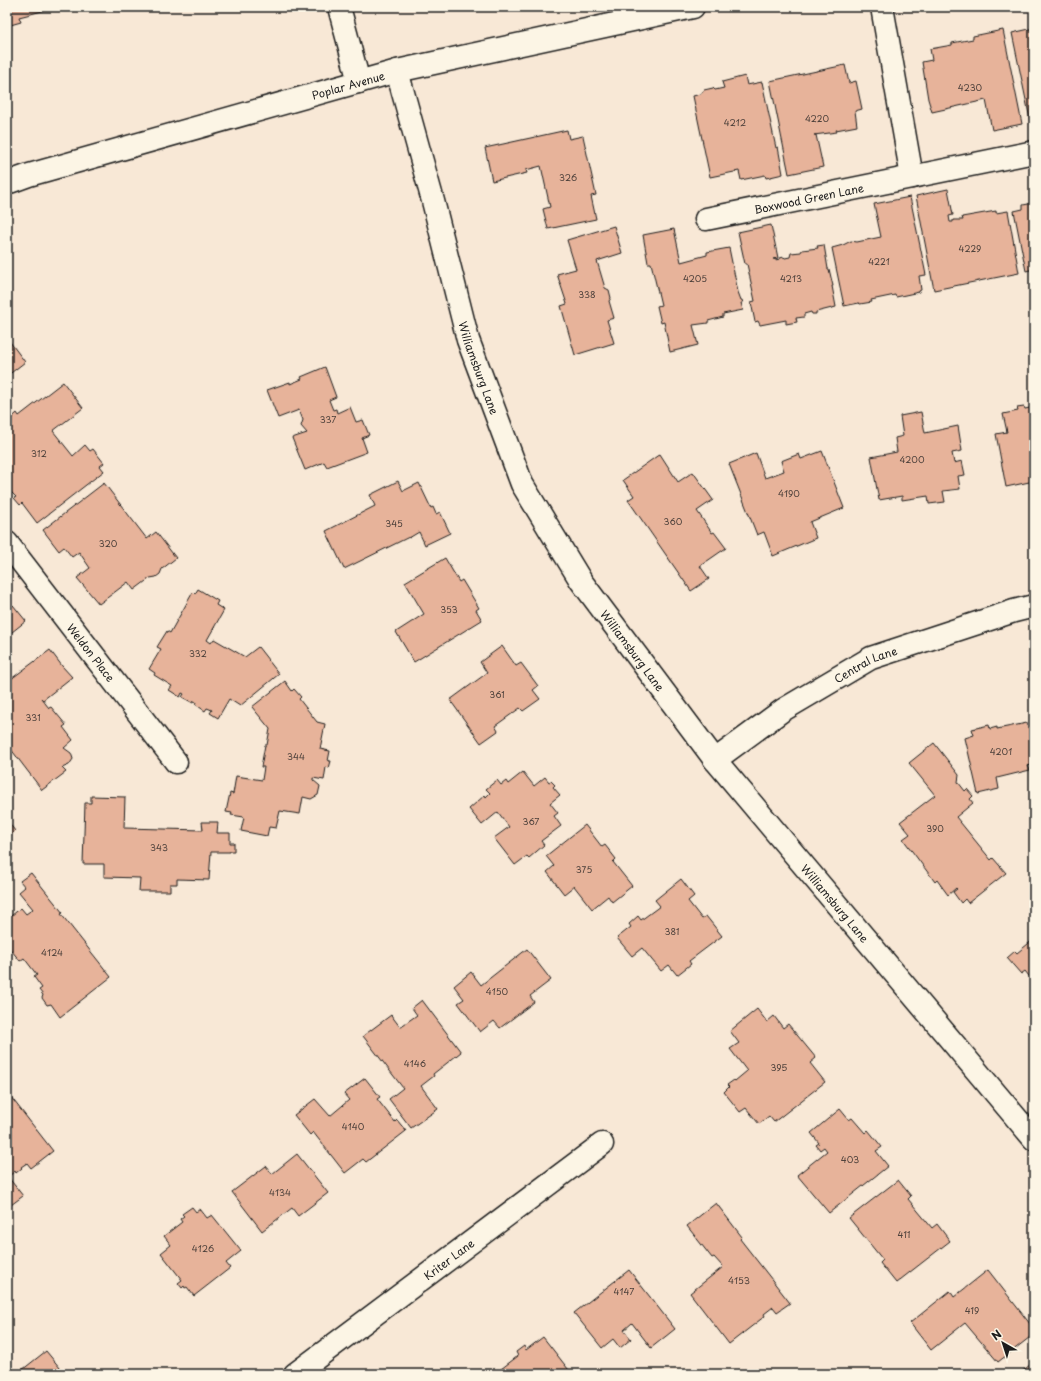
<svg xmlns="http://www.w3.org/2000/svg" width="1041" height="1381" font-family="'Playpen Sans',sans-serif">
<style>
.building{fill:#e7b39a;stroke:#1c1c1c}
.lines{fill:none;stroke-linecap:round;stroke-linejoin:round}
.minor-casing{stroke:#1c1c1c;stroke-width:25}
.major-casing{stroke:#1c1c1c;stroke-width:25}
.minor{stroke:#fcf5e5;stroke-width:22}
.major{stroke:#fcf5e5;stroke-width:22}
.labels{text-anchor:middle;dominant-baseline:central;stroke-width:3;stroke-linejoin:round;paint-order:stroke}
.number-label{font-size:9px;fill:#4f423c}
.street-label{font-size:11px;fill:#1c1c1c;stroke:#fcf5e5}
</style>
<rect width="100%" height="100%" fill="#f8e8d6"/>
<filter id="ink" filterUnits="userSpaceOnUse"><feTurbulence type="fractalNoise" baseFrequency=".025" numOctaves="2"/><feDisplacementMap in="SourceGraphic" scale="8" xChannelSelector="R" yChannelSelector="G"/><feConvolveMatrix kernelMatrix="1 2 1 2 8 2 1 2 1" color-interpolation-filters="sRGB"/></filter>
<g filter="url(#ink)">
<!-- building -->
<g class="building">
<path d="M7,7H58L19,17L21,22L7,26Z"/>
<path d="M1034,28V124H1031L1012,33Z"/>
<path d="M1003,30L1022,124L992,130L986,100L932,112L928,99L922,62L932,60L930,49L952,45V43L973,39V36Z"/>
<path d="M845,65L849,83L856,81L862,109L855,111L857,126L836,130L837,132L814,135H816L823,167L789,174L770,81Z"/>
<path d="M745,76L747,85L762,82L776,148L778,147L783,174L766,178L765,175L741,180L739,171L710,177L693,96L701,94L704,90L713,88L715,90L724,88L722,82Z"/>
<path d="M567,130L569,139L583,136L596,195L591,196L596,219L548,229L543,209L550,207L541,166L526,170L527,173L492,181L485,148Z"/>
<path d="M948,189L953,215L949,216L950,222H953V220H963L962,217L996,211V213L1008,211L1019,273L934,290L916,196Z"/>
<path d="M910,197L926,275L919,276L921,290L919,291V292L896,297L895,295L871,300L872,302L860,304L859,303L844,306L832,248L843,245L851,241L857,242L881,237L874,204Z"/>
<path d="M1034,203V269L1026,271L1014,211L1023,209V205Z"/>
<path d="M771,225L778,258L773,259H775V260L780,259V258L784,257L785,258L790,257L791,253L801,252L802,250L818,248L817,246L824,245L828,269H829L833,286H832L836,307L816,312V314H812L811,312L804,314V317L796,318L797,322L786,324V320L760,325L758,321L755,322L751,302L755,301L747,264H745L738,232Z"/>
<path d="M614,226L622,253L597,261L605,288L609,290L611,298L609,301L614,318L607,320L614,343L575,355L561,306L567,304L557,274L576,269L567,240Z"/>
<path d="M674,229L681,262L707,255V252L729,248L738,292L741,300H742L743,303H741L743,310L723,314V317L708,321V323L693,325L698,345L670,352L664,322L661,323L657,306L661,305L651,263H648L643,235Z"/>
<path d="M7,338L25,362L7,376Z"/>
<path d="M325,367L336,397L329,400L333,410L336,409L337,413L350,407L356,422L363,420L369,435L362,438L367,452L327,467L324,462L305,470L292,438L307,433L301,426L303,420L299,410L278,418L267,390L290,382V384L302,379L301,377Z"/>
<path d="M63,382L83,408L53,431L73,456L85,445L90,451L93,449L104,463L100,466L104,471L37,523L22,503L20,505L14,498L16,497L7,488V422L17,413L19,416Z"/>
<path d="M1024,407L1025,409L1034,407V481L1006,487L996,434L1007,432L1003,414L1018,411L1017,408Z"/>
<path d="M921,412L925,433L958,426L962,451L952,453L954,463L962,461L965,475L958,476L960,489L943,491L945,502L929,504L928,496L902,500V496L879,500L871,457L897,452L895,438L903,436L900,416Z"/>
<path d="M822,451L844,508L810,522L816,538L773,556L764,532L757,535L729,464L756,453L765,478L784,471L781,461L799,454L801,459Z"/>
<path d="M660,454L678,482L693,472L713,500L697,511L712,533L714,532L726,548L700,566L709,579L691,591L628,500L634,496L623,480Z"/>
<path d="M398,481L403,491L419,483L431,508L433,507L436,514L440,512L450,533L425,545L419,532L409,538V537L344,569L326,531L375,506L370,495Z"/>
<path d="M104,483L147,539L156,532L176,558L162,569L160,574L156,577L150,578L134,590L128,582L99,604L77,578L90,568L79,552L72,557L64,547L59,551L43,530Z"/>
<path d="M445,558L459,582L462,580L479,608L476,610L482,620L414,662L396,632L424,614L405,582Z"/>
<path d="M198,589L218,601L216,605L224,610L207,640L211,643L214,639L245,657L258,647L279,674L240,706L229,699L218,718L210,713L212,710L207,708L205,711L195,704L196,702L194,701L193,703L182,697L184,694L182,693L180,697L169,690L172,686L154,675L155,673L149,669L161,649L157,647L167,631L170,633L193,592L195,594Z"/>
<path d="M13,605L26,621L7,636V610Z"/>
<path d="M502,646L516,666L521,663L538,686L533,690L540,699L523,711L520,708L495,726L498,731L481,743L450,700L487,673L480,662Z"/>
<path d="M50,650L62,666L72,677L43,700L41,698L49,708L51,707L66,725L63,727L73,740L64,748L71,753L73,759L69,765L62,768L66,772L42,790L7,744V682Z"/>
<path d="M285,681L292,691L294,689L301,697L299,699L317,722L325,724L320,749L330,751L328,761H331L329,768L326,767L324,780L313,778V780L320,786L318,795L311,799L303,797L300,814L280,811L276,828L269,827L267,836L241,831L244,817L231,815L232,813L226,812L230,793L233,794L236,776L262,780L264,767H261L265,745H267L270,729L252,707Z"/>
<path d="M1027,723L1028,728L1034,727V764L1028,766L1030,770L997,778L999,789L978,794L965,738L974,735L972,729L989,725L990,729L997,727V729Z"/>
<path d="M934,743L959,775L958,782L965,791L967,789L973,796L970,799L973,803L956,817L991,860L993,858L1006,873L968,903L965,899L961,903L953,892L957,889L956,888L948,895L937,880L935,882L903,839L910,834L900,822L935,795L909,763Z"/>
<path d="M523,772L534,786L545,777L549,782L551,781L555,785L553,787L560,795L550,803L558,813L554,816L561,826L541,841L544,845L529,858L527,856L515,865L494,838L509,827L498,812L482,825L469,809L485,795L486,797L490,793L486,789L497,780L501,785L506,781L508,784Z"/>
<path d="M91,796L125,797L124,828L203,830L202,822H218L217,833H230V843H234V851H230V852H211L209,880L177,879V884H170V891H139L140,878L104,877V864H83L85,803H91Z"/>
<path d="M7,820L15,831L7,838Z"/>
<path d="M585,825L602,847L605,845L616,859L613,862L632,886L612,902L608,896L592,909L574,886L564,894L547,872L554,866L546,856Z"/>
<path d="M31,873L63,913L61,914L111,977L60,1017L51,1004L47,1005L42,998L43,995L39,990L42,988L34,977L37,975L24,958L20,961L7,945V919L21,908L26,914L33,909L19,892L25,887L20,881Z"/>
<path d="M681,879L694,896L688,901L702,919L706,916L722,936L689,961L691,964L677,975L669,965L661,971L642,948L632,956L617,938L631,927L629,924L638,916L641,920L660,906L655,900Z"/>
<path d="M1034,939V987L1031,983L1033,981L1025,971L1021,974L1007,958L1015,951L1017,953Z"/>
<path d="M527,949L551,980L530,996L534,1002L500,1028L494,1021L480,1032L458,1003L464,999L454,986L471,972L481,985Z"/>
<path d="M422,1000L461,1052L433,1074L434,1076L421,1086L438,1109L411,1128L389,1099L403,1088L363,1036L391,1015L400,1027L417,1015L412,1008Z"/>
<path d="M757,1009L767,1022L774,1016L783,1028L788,1024L816,1058L810,1063L825,1082L774,1122L769,1116L759,1124L746,1108L740,1112L724,1092L729,1087L727,1085L734,1080L735,1081L747,1071L730,1049L739,1043L730,1031Z"/>
<path d="M365,1078L380,1097L377,1099L395,1122L397,1120L406,1131L366,1162L363,1159L345,1173L313,1132L310,1135L294,1115L315,1099L330,1116L349,1100L344,1094Z"/>
<path d="M7,1092L53,1151L31,1168L27,1163L21,1167L22,1168L16,1173L15,1171L8,1177L23,1196L7,1208Z"/>
<path d="M840,1109L849,1120L852,1118L865,1133L868,1130L882,1147L876,1151L888,1166L829,1213L797,1175L827,1151L824,1147L820,1150L816,1145L819,1143L811,1133Z"/>
<path d="M297,1154L328,1193L298,1216L292,1208L262,1231L232,1192L266,1166L272,1174Z"/>
<path d="M898,1180L911,1196L908,1199L932,1228L937,1224L950,1241L896,1283L880,1263L883,1260L849,1218Z"/>
<path d="M716,1203L742,1237L740,1239L790,1303L777,1312L773,1307L764,1314L765,1316L729,1344L690,1293L723,1267L714,1257L712,1258L687,1226Z"/>
<path d="M192,1207L196,1212L200,1209L207,1218L212,1215L241,1251L226,1263L230,1268L194,1296L187,1287L185,1288L184,1286L182,1288L178,1283L182,1280L161,1253L171,1245L164,1236L182,1222L180,1219L184,1216L182,1214Z"/>
<path d="M629,1270L675,1329L651,1348L632,1323L624,1330L631,1339L620,1348L613,1339L602,1348L574,1313Z"/>
<path d="M988,1270L1034,1329V1334L998,1362L965,1323L931,1350L910,1323L950,1291L954,1297Z"/>
<path d="M543,1337L572,1374H505L501,1369L518,1356L516,1352L524,1346L526,1350Z"/>
<path d="M46,1351L65,1374H17Z"/>
<path d="M1031,1364L1034,1368V1374H1019Z"/>
</g>
<g class="lines">
<defs>
<g id="minor">
<path d="M339,7L359,82"/>
<path d="M882,7L912,177"/>
<path id="s1" d="M397,71L433,201L468,340L522,484L581,581L715,760L1034,1139"/>
<path id="s2" d="M706,219L1034,152"/>
<path id="s3" d="M7,543L176,762"/>
<path id="s4" d="M715,760L783,710L871,658L1014,611L1034,606"/>
<path id="s5" d="M295,1374L602,1144"/>
</g>
<g id="major">
<path id="s6" d="M7,183L29,175L397,71L693,7"/>
</g>
</defs>
<!-- minor casing -->
<use href="#minor" class="minor-casing"/>
<!-- major casing -->
<use href="#major" class="major-casing"/>
<!-- minor -->
<use href="#minor" class="minor"/>
<!-- major -->
<use href="#major" class="major"/>
</g>
</g>
<g class="labels">
<!-- number labels -->
<g class="number-label">
<text x="970" y="87">4230</text>
<text x="817" y="118">4220</text>
<text x="735" y="122">4212</text>
<text x="568" y="177">326</text>
<text x="970" y="248">4229</text>
<text x="879" y="261">4221</text>
<text x="695" y="278">4205</text>
<text x="791" y="278">4213</text>
<text x="587" y="294">338</text>
<text x="328" y="419">337</text>
<text x="39" y="453">312</text>
<text x="912" y="459">4200</text>
<text x="789" y="493">4190</text>
<text x="673" y="521">360</text>
<text x="394" y="523">345</text>
<text x="108" y="543">320</text>
<text x="449" y="609">353</text>
<text x="198" y="653">332</text>
<text x="497" y="694">361</text>
<text x="33" y="717">331</text>
<text x="1001" y="751">4201</text>
<text x="296" y="756">344</text>
<text x="531" y="821">367</text>
<text x="935" y="828">390</text>
<text x="159" y="847">343</text>
<text x="584" y="869">375</text>
<text x="672" y="931">381</text>
<text x="52" y="952">4124</text>
<text x="497" y="991">4150</text>
<text x="415" y="1063">4146</text>
<text x="779" y="1067">395</text>
<text x="353" y="1126">4140</text>
<text x="850" y="1159">403</text>
<text x="280" y="1192">4134</text>
<text x="904" y="1234">411</text>
<text x="203" y="1248">4126</text>
<text x="739" y="1280">4153</text>
<text x="624" y="1291">4147</text>
<text x="972" y="1310">419</text>
</g>
<!-- street labels -->
<g class="street-label">
<text stroke="none"><textPath href="#s6" startOffset="355">Poplar Avenue</textPath></text>
<text stroke="none"><textPath href="#s2" startOffset="105">Boxwood Green Lane</textPath></text>
<text stroke="none"><textPath href="#s1" startOffset="308">Williamsburg Lane</textPath></text>
<text stroke="none"><textPath href="#s1" startOffset="632">Williamsburg Lane</textPath></text>
<text stroke="none"><textPath href="#s3" startOffset="138">Weldon Place</textPath></text>
<text stroke="none"><textPath href="#s4" startOffset="179">Central Lane</textPath></text>
<text stroke="none"><textPath href="#s1" startOffset="956">Williamsburg Lane</textPath></text>
<text stroke="none"><textPath href="#s5" startOffset="192">Kriter Lane</textPath></text>
</g>
</g>
<!-- margin -->
<rect width="1041" height="1381" fill="none" stroke="#fcf5e5" stroke-width="24"/>
<rect x="12" y="12" width="1017" height="1357" fill="none" stroke="#1c1c1c" stroke-width="1.5" filter="url(#ink)"/>
<!-- north arrow -->
<g transform="translate(1003 1343) rotate(321)" stroke="#fcf5e5" stroke-width="3" paint-order="stroke">
<path d="M0-3L7 15L0 10L-7 15Z" fill="#1c1c1c"/>
<text y="-6" font-size="11" font-weight="bold" text-anchor="middle" fill="#1c1c1c">N</text>
</g>
</svg>
